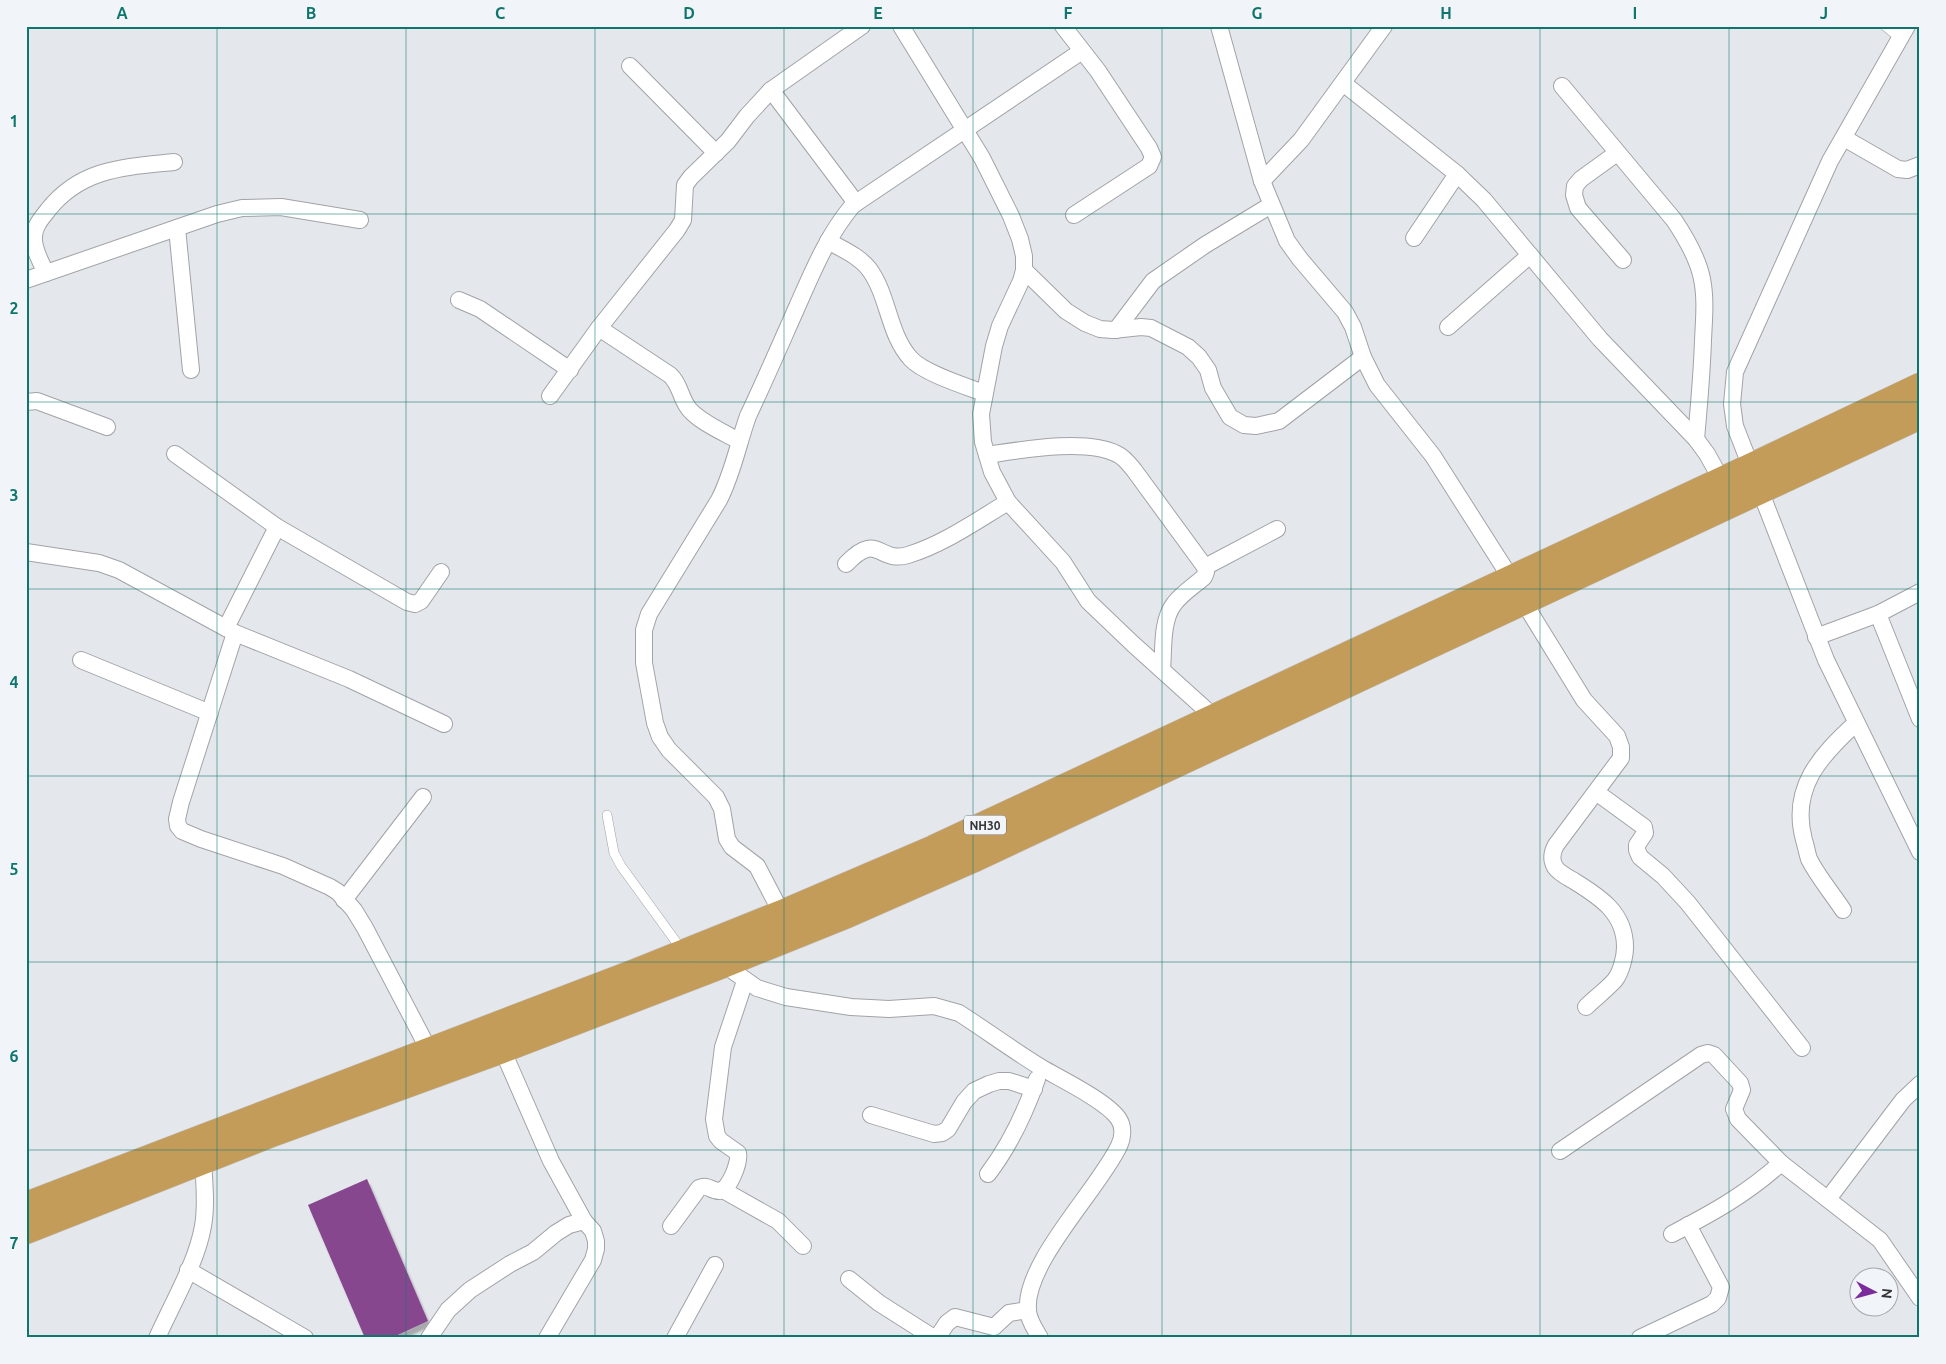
<svg xmlns="http://www.w3.org/2000/svg" width="1946" height="1364" font-family="Ubuntu,sans-serif">
<style>
.building{fill:#86478f;filter:url(#shadow)}
.lines{fill:none;stroke-linecap:round;stroke-linejoin:round}
.service-casing{stroke:#a1a3a7;stroke-width:10}
.minor-casing{stroke:#a1a3a7;stroke-width:18}
.trunk-casing{stroke:#c2c2c3;stroke-width:29}
.service{stroke:#fff;stroke-width:9}
.minor{stroke:#fff;stroke-width:16}
.trunk{stroke:#c49c5a;stroke-width:28}
.grid{fill:none;stroke:#0f766e;stroke-width:1;stroke-opacity:0.55}
.labels{text-anchor:middle;dominant-baseline:central;stroke-width:5;stroke-linejoin:round;paint-order:stroke}
.shield{fill:#f1f4f8;stroke:#6d6e70;stroke-width:1}
.shield-label{font-size:12px;font-weight:bold;fill:#343536}
.neatline{fill:none;stroke:#0f766e;stroke-width:2}
.grid-label{font-size:16px;text-anchor:middle;font-weight:bold;fill:#0f766e}
</style>
<defs>
<filter id="shadow"><feDropShadow dx="3" dy="5.5" stdDeviation="1" flood-color="#0004"/></filter>
</defs>
<rect width="100%" height="100%" fill="#e4e7eb"/>
<!-- building -->
<path class="building" d="M367,1179L428,1321L391,1338H365L308,1205Z"/>
<g class="lines">
<defs>
<g id="service">
<path d="M1885,26L1901,39"/>
<path d="M607,815L614,853L621,866L682,950"/>
</g>
<g id="minor">
<path d="M901,26L982,158L1011,216L1020,239L1024,256V270L1021,281L1000,326L994,346L981,414L983,442L992,472L1008,502L1063,562L1088,601L1133,644L1214,717"/>
<path d="M1063,26L1098,71L1149,148L1153,157L1149,166L1074,215"/>
<path d="M1219,26L1262,181L1287,241L1300,259L1345,312L1353,327L1363,357L1377,385L1433,456L1512,580"/>
<path d="M1907,26L1830,161L1735,372L1732,404L1735,426L1826,660L1920,852"/>
<path d="M630,66L716,153"/>
<path d="M1343,83L1457,174L1484,200L1600,339L1696,439L1707,454L1722,481"/>
<path d="M1562,86L1674,220C1686,238 1698,258 1702,279C1706,299 1704,319 1703,340C1702,373 1699,406 1696,439"/>
<path d="M771,90L856,203"/>
<path d="M1844,138L1898,169L1907,170L1920,165"/>
<path d="M1617,153L1581,179L1575,186L1574,195L1578,208L1623,260"/>
<path d="M1262,181L1301,140L1384,26"/>
<path d="M177,228L191,370"/>
<path d="M1414,238L1457,174"/>
<path d="M828,241C842,249 859,256 869,269C889,296 888,334 911,359C924,373 965,386 984,393"/>
<path d="M1024,270L1066,311L1085,323L1100,329L1113,330L1141,327L1151,328L1188,347L1199,357L1208,370L1213,388L1230,417L1244,425L1256,426L1279,421L1363,357"/>
<path d="M46,273C41,262 33,249 34,237C34,226 42,218 48,210C81,168 125,167 174,162"/>
<path d="M26,280L217,214L242,208L281,207L360,220"/>
<path d="M459,300L480,309L570,370"/>
<path d="M1448,327L1530,255"/>
<path d="M599,328L670,375C680,384 680,396 687,406C695,420 725,433 739,441"/>
<path d="M1116,330L1153,281L1205,245L1271,205"/>
<path d="M550,396L599,328L677,230L683,220L685,185L691,177L728,141L747,116L771,90L862,26"/>
<path d="M26,402L37,401L107,427"/>
<path d="M175,454L277,527L226,628"/>
<path d="M987,455C1021,450 1086,438 1117,454C1124,457 1129,464 1134,470L1205,567L1206,572L1204,577C1194,586 1182,593 1174,604C1161,621 1164,649 1162,669"/>
<path d="M277,527L407,602L415,604L421,601L441,572"/>
<path d="M26,552L99,563L119,570L235,633L181,802L177,819L178,826L182,831L201,839L283,866L330,887L338,892L354,910L365,928L430,1052"/>
<path d="M846,564C878,530 878,564 908,555C944,544 976,521 1008,502"/>
<path d="M1205,567L1277,529"/>
<path d="M1523,601L1584,700L1617,736L1621,747V758L1556,845C1552,852 1551,860 1555,867C1559,873 1567,877 1574,881C1600,897 1625,913 1625,947C1625,957 1621,972 1615,980C1606,990 1595,998 1586,1007"/>
<path d="M1878,614L1920,719"/>
<path d="M235,633L349,679L444,724"/>
<path d="M1816,637L1878,614L1920,592"/>
<path d="M81,660L210,713"/>
<path d="M1596,792L1644,827L1645,833L1637,845V850L1640,857L1663,876L1688,903L1802,1048"/>
<path d="M344,900L423,797"/>
<path d="M1843,910C1832,893 1818,877 1809,859C1807,853 1806,846 1804,840C1790,788 1820,756 1856,723"/>
<path d="M782,914L757,866L732,847L727,839L722,809L716,797L669,750L660,737L655,723L644,663V630L649,614L719,500C733,473 738,444 748,416C765,380 781,343 797,307C813,271 827,236 853,205L1082,51"/>
<path d="M723,964L757,988L786,997L851,1007L889,1009L934,1006L959,1013C987,1031 1014,1051 1042,1068C1061,1079 1106,1101 1118,1118C1124,1126 1123,1137 1119,1146C1098,1190 1023,1264 1028,1311C1029,1321 1035,1329 1040,1338"/>
<path d="M502,1049L551,1161L584,1221L593,1231L596,1241V1249L593,1260L547,1338"/>
<path d="M871,1115L934,1134L942,1133L948,1129L964,1102L974,1091L989,1084L999,1081H1009L1034,1089"/>
<path d="M1560,1151L1701,1055L1708,1053L1714,1055L1740,1083L1742,1090L1734,1109L1738,1119L1781,1163L1880,1240L1920,1298"/>
<path d="M988,1174C1010,1145 1025,1113 1037,1079"/>
<path d="M723,1190L778,1221L803,1246"/>
<path d="M1828,1199L1903,1100L1920,1084"/>
<path d="M671,1226L699,1188C708,1184 711,1191 719,1191C729,1191 740,1162 738,1153L721,1141L717,1136L714,1119L723,1047L745,981"/>
<path d="M1672,1234C1712,1213 1747,1194 1781,1163"/>
<path d="M188,1270L305,1338"/>
<path d="M849,1279L879,1303L934,1338"/>
<path d="M157,1338C172,1304 197,1262 203,1226C207,1204 204,1182 203,1160"/>
<path d="M429,1338L448,1310L470,1290L510,1264L533,1252L556,1233L569,1225L584,1221"/>
<path d="M675,1338L715,1265"/>
<path d="M937,1338L947,1323L955,1317L994,1327L1009,1313L1028,1310"/>
<path d="M1640,1338L1712,1304L1718,1298L1721,1287L1688,1225"/>
</g>
<g id="trunk">
<path d="M26,1206L635,973L782,914L934,849L1752,467L1920,387"/>
<path d="M26,1230L274,1132L502,1049L723,964L847,914L972,859L1920,415"/>
</g>
</defs>
<!-- service casing -->
<use href="#service" class="service-casing"/>
<!-- minor casing -->
<use href="#minor" class="minor-casing"/>
<!-- trunk casing -->
<use href="#trunk" class="trunk-casing"/>
<!-- service -->
<use href="#service" class="service"/>
<!-- minor -->
<use href="#minor" class="minor"/>
<!-- trunk -->
<use href="#trunk" class="trunk"/>
</g>
<!-- grid -->
<path class="grid" d="M217,26V1338M406,26V1338M595,26V1338M784,26V1338M973,26V1338M1162,26V1338M1351,26V1338M1540,26V1338M1729,26V1338M26,214H1920M26,402H1920M26,589H1920M26,776H1920M26,962H1920M26,1150H1920"/>
<g class="labels">
<!-- shield labels -->
<rect class="shield" x="964" y="815.5" width="42" height="19" rx="4"/>
<g class="shield-label">
<text x="985" y="825">NH30</text>
</g>
</g>
<!-- border -->
<rect width="1946" height="1364" fill="none" stroke="#f1f4f8" stroke-width="55"/>
<!-- north arrow -->
<g transform="translate(1874 1292) rotate(96)"><circle r="24" fill="#f1f4f8" stroke="#a5a8aa"/>
<path d="M0-4L9 19L0 12L-9 19Z" fill="#7b2c9c"/>
<text y="-8" font-size="14" font-weight="bold" text-anchor="middle" fill="#343536">N</text>
</g>
<rect x="28" y="28" width="1890" height="1308" class="neatline"/>
<g class="grid-label">
<text x="122" y="19">A</text>
<text x="311" y="19">B</text>
<text x="500" y="19">C</text>
<text x="689" y="19">D</text>
<text x="878" y="19">E</text>
<text x="1068" y="19">F</text>
<text x="1257" y="19">G</text>
<text x="1446" y="19">H</text>
<text x="1635" y="19">I</text>
<text x="1824" y="19">J</text>
<text x="14" y="127">1</text>
<text x="14" y="314">2</text>
<text x="14" y="501">3</text>
<text x="14" y="688">4</text>
<text x="14" y="875">5</text>
<text x="14" y="1062">6</text>
<text x="14" y="1249">7</text>
</g>
</svg>
